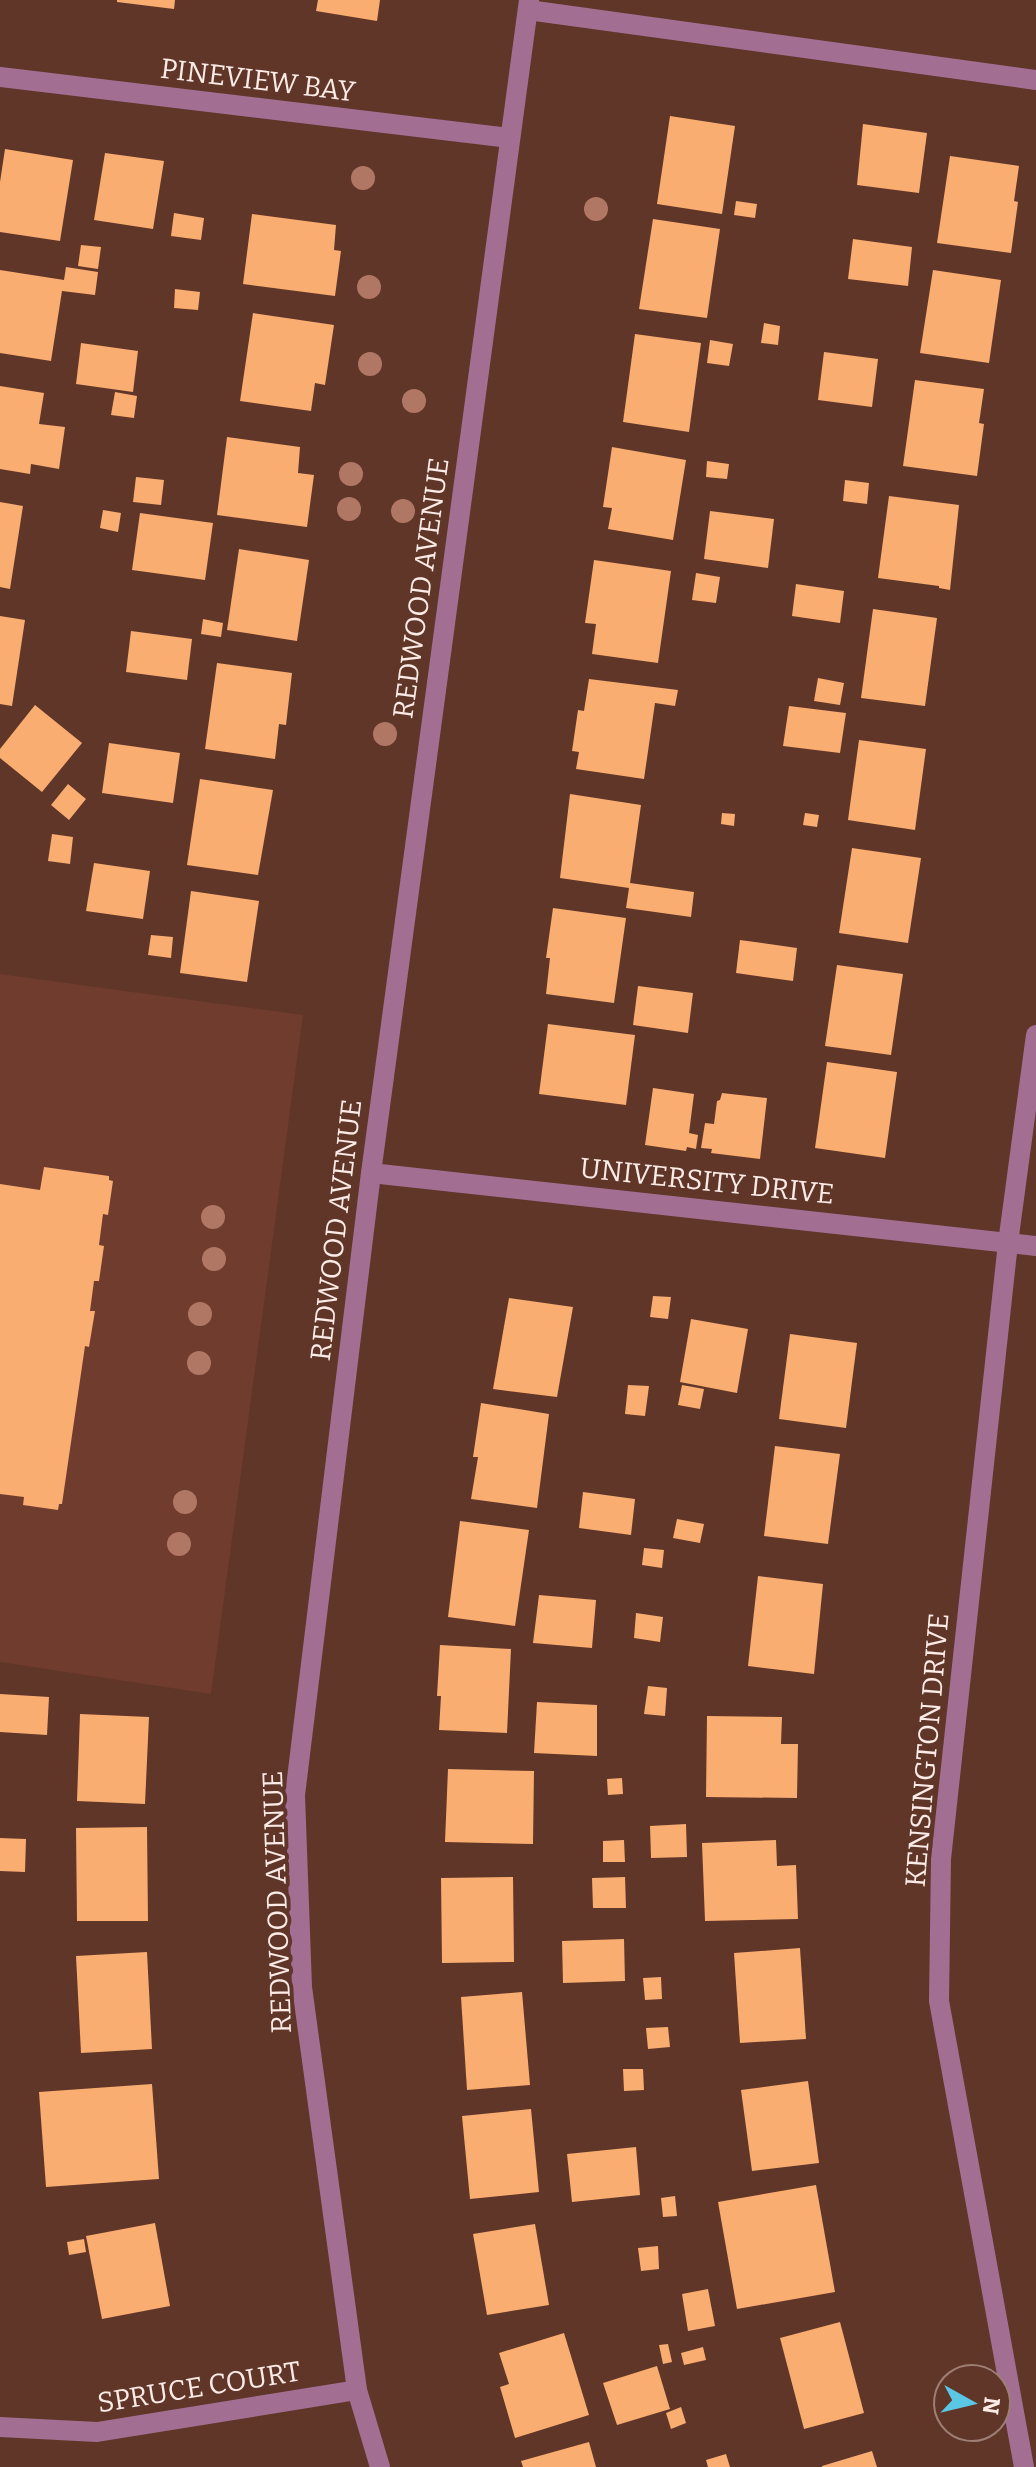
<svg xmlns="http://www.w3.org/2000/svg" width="1036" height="2467" font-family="Bitter,serif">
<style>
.built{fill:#6f3c2d}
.building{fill:#f9ad71}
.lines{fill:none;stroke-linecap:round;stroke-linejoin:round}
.minor{stroke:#a26f93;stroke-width:20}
.tree{fill:#b17765}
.labels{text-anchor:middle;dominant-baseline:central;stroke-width:8;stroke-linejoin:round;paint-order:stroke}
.street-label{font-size:28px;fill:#fcebe6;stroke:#603629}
</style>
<rect width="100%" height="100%" fill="#603629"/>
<!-- built -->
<path class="built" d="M0,974L303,1015L211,1694L0,1662Z"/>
<!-- building -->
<g class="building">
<path d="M117,0H175L174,9L117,2Z"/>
<path d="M318,0H380L377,21L316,11Z"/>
<path d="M670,116L735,126L722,214L657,204Z"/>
<path d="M863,124L927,133L919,193L857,185Z"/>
<path d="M5,149L73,160L60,241L0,232V182Z"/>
<path d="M105,153L164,161L153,229L94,220Z"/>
<path d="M950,156L1019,166L1014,201L1018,202L1011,253L937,243Z"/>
<path d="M736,201L757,204L755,218L734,215Z"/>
<path d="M174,213L204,218L201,240L171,236Z"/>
<path d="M252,214L336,225L334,250L341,251L335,296L243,284Z"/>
<path d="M653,219L720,229L707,318L639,309Z"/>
<path d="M853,239L912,247L908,286L848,279Z"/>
<path d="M81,245L101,247L98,269L78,266Z"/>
<path d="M66,267L98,272L95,295L62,291L51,361L0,353V270L64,280Z"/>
<path d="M933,270L1001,280L989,363L920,353Z"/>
<path d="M175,289L200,292L198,310L174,308Z"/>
<path d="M253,313L334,325L325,385L315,383L311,411L240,401Z"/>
<path d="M764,323L780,326L778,345L761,343Z"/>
<path d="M635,334L701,343L689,432L623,422Z"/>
<path d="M710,340L733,344L729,366L707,363Z"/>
<path d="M81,343L138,351L133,392L76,384Z"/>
<path d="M824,352L878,359L872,407L818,400Z"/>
<path d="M915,380L984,389L979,423L984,424L977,476L903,466Z"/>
<path d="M0,386L44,393L39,424L65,427L59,469L31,464L30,474L0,469Z"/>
<path d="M115,392L137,396L134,418L111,415Z"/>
<path d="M227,437L300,447L298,473L314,475L307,527L217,515Z"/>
<path d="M612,447L686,460L673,540L608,529L612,508L603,507Z"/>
<path d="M707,461L729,464L727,479L706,477Z"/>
<path d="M136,477L164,480L161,505L133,502Z"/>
<path d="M845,480L869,483L867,504L843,501Z"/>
<path d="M889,496L959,505L950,590L939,588V586L878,578Z"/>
<path d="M0,502L23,506L10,589L0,587Z"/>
<path d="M103,510L121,513L118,532L100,528Z"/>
<path d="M710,511L774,519L768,568L704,559Z"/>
<path d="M140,513L213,523L205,580L132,570Z"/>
<path d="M239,549L309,560L297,641L227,630Z"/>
<path d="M594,560L671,571L658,663L592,654L596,624L585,623Z"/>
<path d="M696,573L720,577L716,603L692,600Z"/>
<path d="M796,584L844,591L840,623L792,616Z"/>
<path d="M873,609L937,618L925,706L861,698Z"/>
<path d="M0,616L25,620L12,706L0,704Z"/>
<path d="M203,619L223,623L221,637L201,634Z"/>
<path d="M131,631L192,639L187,680L126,672Z"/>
<path d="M217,663L292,673L286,725L279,724L275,759L205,749Z"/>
<path d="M818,678L844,683L840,705L814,701Z"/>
<path d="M589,679L678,690L675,706L655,703L644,779L576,769L579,752L572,751L578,710L584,711Z"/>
<path d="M35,705L82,743L42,792L0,758V749Z"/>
<path d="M789,706L846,713L840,753L783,746Z"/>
<path d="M859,740L926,749L915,830L848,820Z"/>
<path d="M109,743L180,753L173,803L102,793Z"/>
<path d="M200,779L273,790L258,875L187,865Z"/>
<path d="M68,784L86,799L69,820L51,805Z"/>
<path d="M570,794L641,805L630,883L694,892L691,917L626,908L629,888L560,878Z"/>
<path d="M722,813L735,814L734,826L721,824Z"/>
<path d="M805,813L819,815L817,827L803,825Z"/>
<path d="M52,834L73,837L70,864L48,861Z"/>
<path d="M852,848L921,858L908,943L839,933Z"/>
<path d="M94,863L150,871L143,919L86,911Z"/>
<path d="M191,891L259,901L247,982L180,973Z"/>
<path d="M553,908L626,918L614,1003L546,994L550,958H546Z"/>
<path d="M151,935L173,937L171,958L148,955Z"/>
<path d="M740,940L797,948L793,981L736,973Z"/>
<path d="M837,965L903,974L891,1055L825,1046Z"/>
<path d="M638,986L693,993L688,1033L633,1025Z"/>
<path d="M548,1024L635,1035L626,1105L539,1094Z"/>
<path d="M827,1062L897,1072L885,1158L815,1148Z"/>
<path d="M653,1088L694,1094L689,1133L698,1135L696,1149L687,1147L686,1151L645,1145Z"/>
<path d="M722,1093L767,1098L760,1159L711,1153L712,1149L701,1148L705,1123L714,1124L717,1101L720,1100Z"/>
<path d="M44,1167L109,1176V1180L113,1181L108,1215L103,1214L99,1245L104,1246L99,1281H94L90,1311H95L89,1347L85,1346L62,1504H59L58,1510L23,1505L24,1497L0,1494V1184L40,1190Z"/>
<path d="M653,1296L671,1297L668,1319L650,1317Z"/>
<path d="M509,1298L573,1307L557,1397L493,1389Z"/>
<path d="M691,1319L748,1329L737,1393L680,1382Z"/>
<path d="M790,1334L857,1343L846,1428L779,1419Z"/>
<path d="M628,1385L649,1386L645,1416L625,1414Z"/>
<path d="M682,1385L704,1389L700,1409L678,1405Z"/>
<path d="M481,1403L549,1414L537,1508L471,1499L478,1457H473Z"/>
<path d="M775,1446L840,1454L828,1544L764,1536Z"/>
<path d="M583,1492L635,1499L631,1535L579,1528Z"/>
<path d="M677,1519L704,1524L700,1543L673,1538Z"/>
<path d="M460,1521L529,1530L515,1626L448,1617Z"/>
<path d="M644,1548L664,1550L662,1568L642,1565Z"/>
<path d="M758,1576L823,1584L814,1674L748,1666Z"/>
<path d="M539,1595L596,1600L592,1648L533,1643Z"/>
<path d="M636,1613L663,1617L660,1642L634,1638Z"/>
<path d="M440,1645L511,1649L507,1733L439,1730L441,1696H437Z"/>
<path d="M648,1686L667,1688L665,1716L644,1714Z"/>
<path d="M0,1694L49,1697L47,1735L0,1732Z"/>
<path d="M537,1702L597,1705V1756L534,1753Z"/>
<path d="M80,1714L149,1717L145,1804L77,1801Z"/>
<path d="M707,1716L782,1717L781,1744H798L797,1798L706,1797Z"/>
<path d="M448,1769L534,1771L533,1844L445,1842Z"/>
<path d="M622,1778L623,1794L608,1795L607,1779Z"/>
<path d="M686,1824L687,1857L651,1858L650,1826Z"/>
<path d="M147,1827L148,1921H77L76,1828Z"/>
<path d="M0,1838L26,1839L25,1872L0,1871Z"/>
<path d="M624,1840L625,1862H603V1841Z"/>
<path d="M776,1840L777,1866L796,1865L798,1919L705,1921L702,1843Z"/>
<path d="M513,1877L514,1962L442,1963L441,1878Z"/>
<path d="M625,1877L626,1908H593L592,1878Z"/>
<path d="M624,1939L625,1981L563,1983L562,1941Z"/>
<path d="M800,1948L806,2039L740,2043L734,1953Z"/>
<path d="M147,1952L152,2049L81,2053L76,1956Z"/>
<path d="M661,1977L662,1999L645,2000L643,1978Z"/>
<path d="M522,1992L530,2085L467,2090L461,1997Z"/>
<path d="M668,2027L670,2047L648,2049L646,2028Z"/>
<path d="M623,2069H643L644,2090L624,2091Z"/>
<path d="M808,2081L819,2163L752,2171L741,2090Z"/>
<path d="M152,2084L159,2179L46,2187L39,2092Z"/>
<path d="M531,2109L539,2192L470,2199L462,2116Z"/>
<path d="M636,2147L640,2195L572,2202L567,2154Z"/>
<path d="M816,2185L835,2292L737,2309L718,2202Z"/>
<path d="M675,2196L677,2216L663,2217L661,2198Z"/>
<path d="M155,2223L170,2306L102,2319L86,2236Z"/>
<path d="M535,2224L549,2305L487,2315L473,2234Z"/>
<path d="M84,2239L86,2252L69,2255L67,2242Z"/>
<path d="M658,2246L659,2269L641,2271L638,2248Z"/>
<path d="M708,2289L715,2326L688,2331L682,2294Z"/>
<path d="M840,2322L864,2413L804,2429L780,2338Z"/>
<path d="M564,2333L589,2415L515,2438L500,2387L509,2384L499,2353Z"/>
<path d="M668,2344L672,2362L663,2364L659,2345Z"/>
<path d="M703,2347L706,2360L684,2365L681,2353Z"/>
<path d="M657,2366L670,2409L617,2425L603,2383Z"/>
<path d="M681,2407L686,2423L671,2429L666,2413Z"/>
<path d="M589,2442L596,2467H523L521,2461Z"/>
<path d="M872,2451L877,2467H822V2466Z"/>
<path d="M726,2454L730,2467H708L706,2460Z"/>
</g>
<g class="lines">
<!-- minor -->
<g class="minor">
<path d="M528,10L1036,80"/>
<path d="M0,77L510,138"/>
<path d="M371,1173L1036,1246"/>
<path d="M0,2427L97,2432L357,2390"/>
<path d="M380,2467L357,2390L302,1987L295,1795L371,1173L529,0"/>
<path d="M1024,2467L939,2001L941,1859L1008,1243L1036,1035"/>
</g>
</g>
<!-- trees -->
<g class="tree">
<circle cx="363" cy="178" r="12"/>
<circle cx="596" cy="209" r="12"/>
<circle cx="369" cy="287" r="12"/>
<circle cx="370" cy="364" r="12"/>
<circle cx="414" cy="401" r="12"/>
<circle cx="351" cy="474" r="12"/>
<circle cx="349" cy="509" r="12"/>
<circle cx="403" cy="511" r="12"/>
<circle cx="385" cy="734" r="12"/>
<circle cx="213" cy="1217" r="12"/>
<circle cx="214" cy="1259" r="12"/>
<circle cx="200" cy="1314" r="12"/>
<circle cx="199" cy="1363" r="12"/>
<circle cx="185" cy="1502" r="12"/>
<circle cx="179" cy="1544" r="12"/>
</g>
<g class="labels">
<!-- street labels -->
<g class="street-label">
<text transform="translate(258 80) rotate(7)">PINEVIEW BAY</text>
<text transform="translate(421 588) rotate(-82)">REDWOOD AVENUE</text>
<text transform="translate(707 1181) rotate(6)">UNIVERSITY DRIVE</text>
<text transform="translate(336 1230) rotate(-83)">REDWOOD AVENUE</text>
<text transform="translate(927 1750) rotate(-85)">KENSINGTON DRIVE</text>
<text transform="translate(277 1902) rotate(-92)">REDWOOD AVENUE</text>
<text transform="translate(199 2387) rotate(-9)">SPRUCE COURT</text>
</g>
</g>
<!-- north arrow -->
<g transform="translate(972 2403) rotate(98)"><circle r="38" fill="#603629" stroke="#9e7e75" stroke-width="2"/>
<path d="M0-6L14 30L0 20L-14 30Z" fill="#5ac8e5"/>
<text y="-12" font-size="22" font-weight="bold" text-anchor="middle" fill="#fcebe6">N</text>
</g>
</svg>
